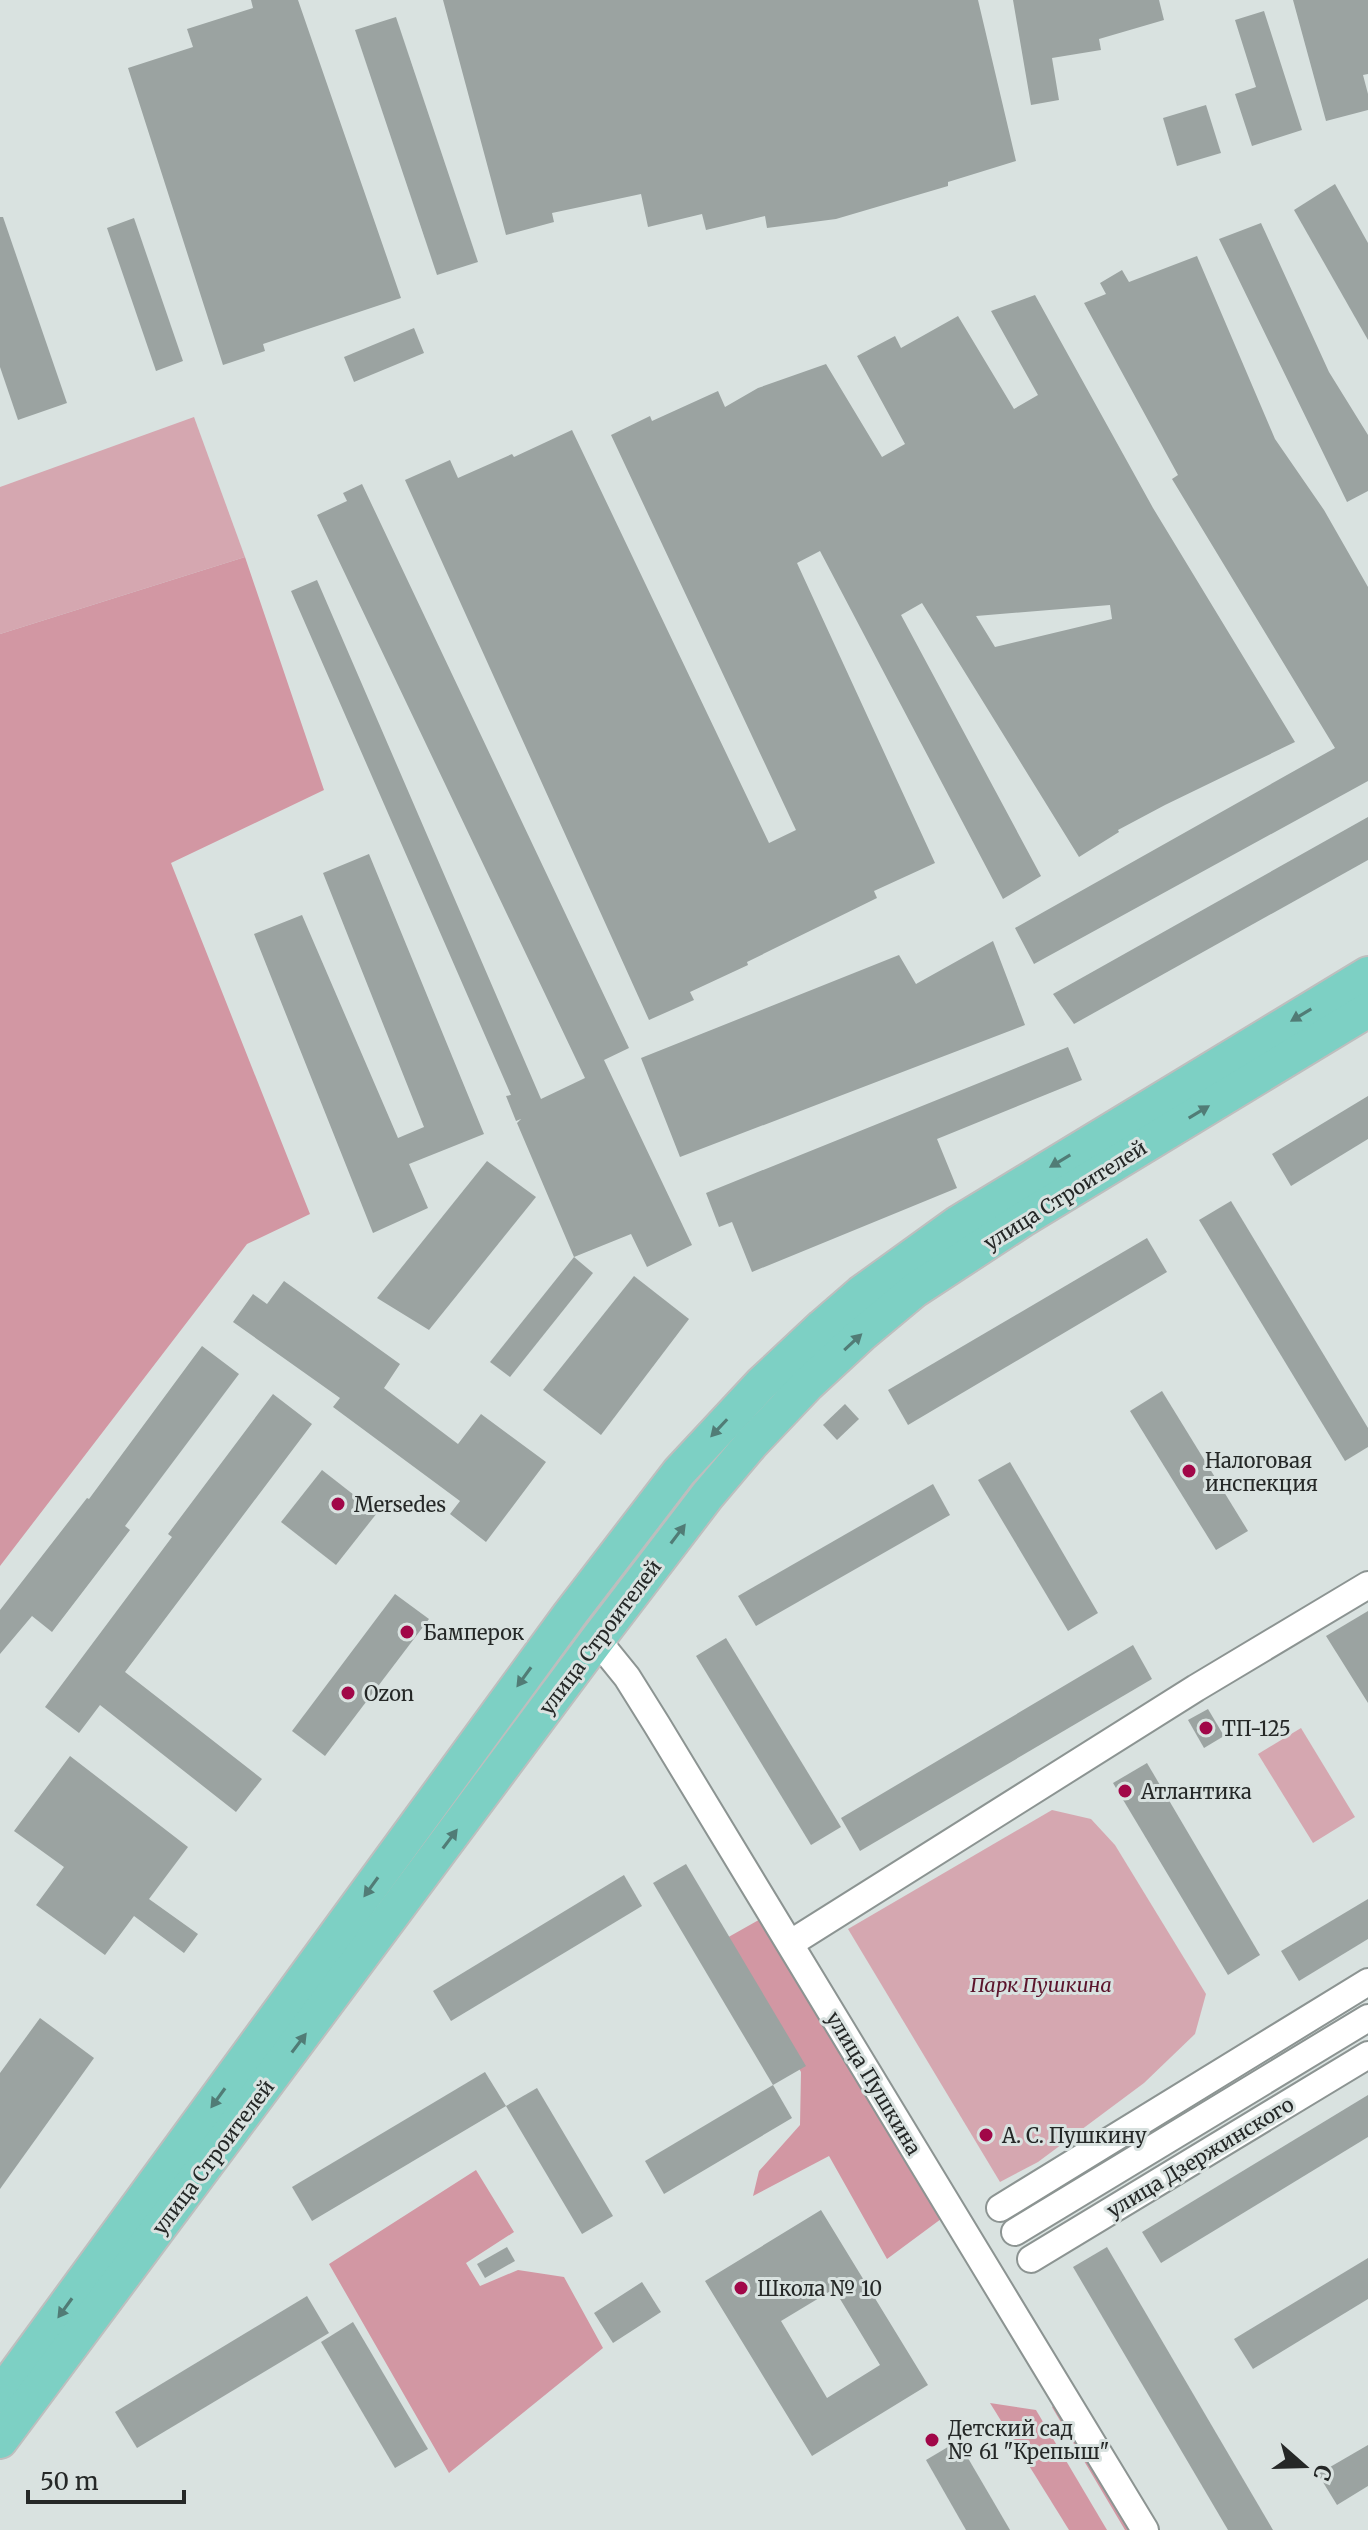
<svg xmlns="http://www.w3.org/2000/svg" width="1368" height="2530" font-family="Merriweather,serif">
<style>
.green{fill:#d5a7b0}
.forest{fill:#d297a3}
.building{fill:#9ba3a1;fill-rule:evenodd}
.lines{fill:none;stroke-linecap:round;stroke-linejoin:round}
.minor-casing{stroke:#8c9492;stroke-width:30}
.major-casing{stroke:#bebebe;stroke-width:38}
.minor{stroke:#fff;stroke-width:26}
.major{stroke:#7dd0c4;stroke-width:34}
.oneway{fill:#517c76}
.poi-dot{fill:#a10748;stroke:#d9e2e0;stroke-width:3}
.labels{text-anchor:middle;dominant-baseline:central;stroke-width:6;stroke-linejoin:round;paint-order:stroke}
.street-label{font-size:20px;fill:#252827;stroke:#d9e2e0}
.poi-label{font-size:20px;fill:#252827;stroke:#d9e2e0;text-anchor:start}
.park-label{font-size:20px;font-style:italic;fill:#5b152c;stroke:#d9e2e0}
</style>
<rect width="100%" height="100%" fill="#d9e2e0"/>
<!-- green -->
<g class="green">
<path d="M194,417L245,557L0,634V487Z"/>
<path d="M1301,1728L1355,1817L1313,1843L1258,1754Z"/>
<path d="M1052,1810L1091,1819L1115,1845L1206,1994L1195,2034L1144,2083L1038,2162L1000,2182L848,1929Z"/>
</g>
<!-- forest -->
<g class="forest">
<path d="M245,557L324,790L171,863L310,1214L247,1244L0,1566V634Z"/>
<path d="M764,1917L941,2219L887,2259L829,2156L753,2196L759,2171L800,2125L801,2072L725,1939Z"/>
<path d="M476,2170L514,2232L466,2263L480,2286L518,2270L564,2277L603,2348L449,2473L329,2264Z"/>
<path d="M1065,2397L1141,2530H1125L1052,2407Z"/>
<path d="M990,2403L1036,2410L1107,2530H1069Z"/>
</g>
<!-- building -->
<g class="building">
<path d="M251,0H298L401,298L263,344L265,351L223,365L128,68L193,47L187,29L253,8Z"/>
<path d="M443,0H978L1016,161L948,182V186L836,219L767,228L765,216L706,230L702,214L648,227L641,194L552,213L554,222L506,235Z"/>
<path d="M1013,0H1159L1164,20L1099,39L1101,50L1052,58L1059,100L1031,105Z"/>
<path d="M1293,0H1368V74L1363,75L1368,94V110L1326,121Z"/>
<path d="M1264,11L1302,130L1252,146L1235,94L1256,87L1235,20Z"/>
<path d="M396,17L478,262L437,275L355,30Z"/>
<path d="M1206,105L1221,153L1177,166L1163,118Z"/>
<path d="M1335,184L1368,243V340L1294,210Z"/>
<path d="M0,217H3L67,403L18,420L0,367Z"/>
<path d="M134,218L183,361L156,371L107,228Z"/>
<path d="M1261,223L1329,372L1368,435V491L1347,502L1219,239Z"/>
<path d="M1197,256L1275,439L1324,510L1368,587V781L1034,964L1015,928L1335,748L1172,479L1178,475L1084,303L1106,294L1100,283L1122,270L1129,282Z"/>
<path d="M1035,295L1153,508L1295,742L1165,805L1118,830L1119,832L1079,857L922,603L901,615L1041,876L1003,899L820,551L797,563L935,863L874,891L877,898L747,962L748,965L690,992L694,1000L649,1020L405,480L450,460L458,478L512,454L514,457L572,430L769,843L796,830L611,435L650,416L652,421L718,391L725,407L758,388L826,364L882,457L905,444L857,356L895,336L901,348L958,316L1014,409L1038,395L991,311ZM1110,605L1112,619L995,647L976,616Z"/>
<path d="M414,328L424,353L354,382L344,357Z"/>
<path d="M362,484L629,1048L604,1060L692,1245L647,1267L631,1234L574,1257L517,1123L521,1119L516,1121L506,1096L511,1095L291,591L317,580L541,1099L585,1078L317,515L347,501L343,493Z"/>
<path d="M1368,817V860L1074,1024L1053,994Z"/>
<path d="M369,854L484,1134L409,1164L428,1208L373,1233L254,934L302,915L398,1138L424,1127L323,873Z"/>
<path d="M993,941L1025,1025L680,1157L641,1058L899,955L916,984Z"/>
<path d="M1068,1047L1082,1080L937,1139L957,1188L752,1272L732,1222L719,1227L706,1193Z"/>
<path d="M1368,1096V1139L1291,1186L1272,1154Z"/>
<path d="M487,1161L536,1197L429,1330L377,1298Z"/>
<path d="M1231,1201L1368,1428V1447L1345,1461L1199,1220Z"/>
<path d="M1147,1238L1167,1272L908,1425L888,1390Z"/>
<path d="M574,1257L593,1273L510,1377L490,1362Z"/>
<path d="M634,1276L689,1319L601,1435L543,1390Z"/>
<path d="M284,1281L400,1364L384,1388L458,1444L481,1414L546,1462L486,1542L450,1514L460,1501L333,1407L340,1398L233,1322L253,1294L267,1304Z"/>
<path d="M202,1346L239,1374L125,1526L130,1530L52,1632L32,1616L0,1654V1610L87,1498L89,1499Z"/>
<path d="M1162,1391L1248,1531L1216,1550L1130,1411Z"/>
<path d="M273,1394L312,1424L125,1672L262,1779L236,1812L100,1705L79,1733L45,1707L172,1537L168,1534Z"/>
<path d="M845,1404L859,1419L837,1440L823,1425Z"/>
<path d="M1010,1462L1098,1613L1068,1631L978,1480Z"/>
<path d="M322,1470L377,1513L336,1565L281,1522Z"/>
<path d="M933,1484L950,1515L756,1626L738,1596Z"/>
<path d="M395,1594L429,1619L325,1756L292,1731Z"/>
<path d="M1368,1611V1703L1326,1636Z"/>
<path d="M726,1638L841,1827L811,1845L696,1656Z"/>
<path d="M1133,1645L1152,1679L860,1851L841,1818Z"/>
<path d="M1208,1709L1224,1736L1204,1748L1188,1720Z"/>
<path d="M70,1756L188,1847L149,1899L198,1934L184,1953L134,1916L105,1955L36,1905L64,1867L14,1831Z"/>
<path d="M1147,1763L1260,1955L1228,1975L1113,1783Z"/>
<path d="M686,1864L806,2066L773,2085L653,1883Z"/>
<path d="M624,1875L642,1906L451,2021L433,1991Z"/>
<path d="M1368,1899V1939L1299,1981L1281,1951Z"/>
<path d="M40,2018L94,2058L0,2189V2073Z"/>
<path d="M485,2072L506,2106L312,2221L292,2187Z"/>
<path d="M773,2085L792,2118L664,2194L645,2161Z"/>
<path d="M537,2088L613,2216L582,2234L506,2106Z"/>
<path d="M1368,2095V2137L1161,2263L1142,2232Z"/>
<path d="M821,2210L928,2385L812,2456L705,2281ZM834,2289L880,2365L827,2398L781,2321Z"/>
<path d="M507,2247L515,2261L485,2278L477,2264Z"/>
<path d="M1107,2247L1273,2530H1228L1073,2267Z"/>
<path d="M1368,2258V2299L1253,2369L1234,2339Z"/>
<path d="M642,2282L661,2312L613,2343L594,2313Z"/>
<path d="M307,2296L329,2333L137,2448L115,2412Z"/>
<path d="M353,2322L428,2449L395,2468L321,2342Z"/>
<path d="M958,2441L1010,2530H966L926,2460Z"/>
<path d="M1368,2445V2486L1337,2505L1318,2474Z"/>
</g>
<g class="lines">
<defs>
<g id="minor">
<path d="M597,1640L627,1677L657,1725L1145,2530"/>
<path d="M791,1943L1196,1688L1368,1585"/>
<path d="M1000,2208L1368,1982"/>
<path d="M1015,2232L1368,2018"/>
<path d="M1031,2259L1368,2055"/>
</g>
<g id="major">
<path d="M0,2395L570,1614L679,1472L761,1384L823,1326L861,1293L958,1223L1368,974"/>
<path d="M0,2441L597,1640L707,1496L751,1444L808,1384L861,1335L915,1290L1022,1220L1368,1010"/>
</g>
</defs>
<!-- minor casing -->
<use href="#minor" class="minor-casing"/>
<!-- major casing -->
<use href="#major" class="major-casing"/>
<!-- minor -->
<use href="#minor" class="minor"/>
<!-- major -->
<use href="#major" class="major"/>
</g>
<!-- one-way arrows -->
<defs><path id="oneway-solid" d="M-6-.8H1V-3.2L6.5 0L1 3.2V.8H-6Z" transform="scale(2)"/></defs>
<g class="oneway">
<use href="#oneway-solid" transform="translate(1301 1015) rotate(149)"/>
<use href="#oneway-solid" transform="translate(1199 1112) rotate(-31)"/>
<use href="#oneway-solid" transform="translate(1060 1161) rotate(149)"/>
<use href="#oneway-solid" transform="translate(853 1342) rotate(-43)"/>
<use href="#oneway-solid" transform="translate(719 1428) rotate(133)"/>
<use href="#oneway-solid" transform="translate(678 1534) rotate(-53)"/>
<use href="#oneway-solid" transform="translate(524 1677) rotate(126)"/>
<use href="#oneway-solid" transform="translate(450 1839) rotate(-53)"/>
<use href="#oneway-solid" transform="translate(371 1887) rotate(126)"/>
<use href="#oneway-solid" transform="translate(299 2043) rotate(-53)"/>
<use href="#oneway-solid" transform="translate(218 2098) rotate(126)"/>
<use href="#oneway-solid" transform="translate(65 2308) rotate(126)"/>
</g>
<!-- markers -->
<g class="poi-dot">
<circle cx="1189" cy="1471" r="8"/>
<circle cx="338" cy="1504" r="8"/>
<circle cx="407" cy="1632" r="8"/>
<circle cx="348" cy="1693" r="8"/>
<circle cx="1206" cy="1728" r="8"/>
<circle cx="1125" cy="1791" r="8"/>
<circle cx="986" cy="2135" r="8"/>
<circle cx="741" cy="2288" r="8"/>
<circle cx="932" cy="2440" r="8"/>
</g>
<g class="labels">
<!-- street labels -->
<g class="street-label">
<text transform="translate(1065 1195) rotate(-32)">улица Строителей</text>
<text transform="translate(600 1637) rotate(-53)">улица Строителей</text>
<text transform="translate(874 2083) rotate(59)">улица Пушкина</text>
<text transform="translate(213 2157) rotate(-53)">улица Строителей</text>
<text transform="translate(1200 2157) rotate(-31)">улица Дзержинского</text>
</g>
<!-- poi labels -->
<g class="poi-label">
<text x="1205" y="1460">Налоговая<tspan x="1205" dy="23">инспекция</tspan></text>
<text x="354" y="1504">Mersedes</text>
<text x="423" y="1632">Бамперок</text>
<text x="364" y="1693">Ozon</text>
<text x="1222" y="1728">ТП-125</text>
<text x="1141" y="1791">Атлантика</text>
<text x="1002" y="2135">А. С. Пушкину</text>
<text x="757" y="2288">Школа № 10</text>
<text x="948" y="2428">Детский сад<tspan x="948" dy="23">№ 61 "Крепыш"</tspan></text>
</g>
<!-- park labels -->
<g class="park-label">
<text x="1041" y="1984">Парк Пушкина</text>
</g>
</g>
<!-- north arrow -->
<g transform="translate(1304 2466) rotate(110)" stroke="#d9e2e0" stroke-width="6" paint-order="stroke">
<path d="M0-6L14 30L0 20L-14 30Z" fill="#252827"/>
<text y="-12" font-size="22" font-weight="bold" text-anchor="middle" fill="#252827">С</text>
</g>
<!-- scale -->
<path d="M28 2490v12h156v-12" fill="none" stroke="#252827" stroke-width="4"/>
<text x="40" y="2490" font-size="24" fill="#252827" stroke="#d9e2e0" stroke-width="6" paint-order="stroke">50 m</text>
</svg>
